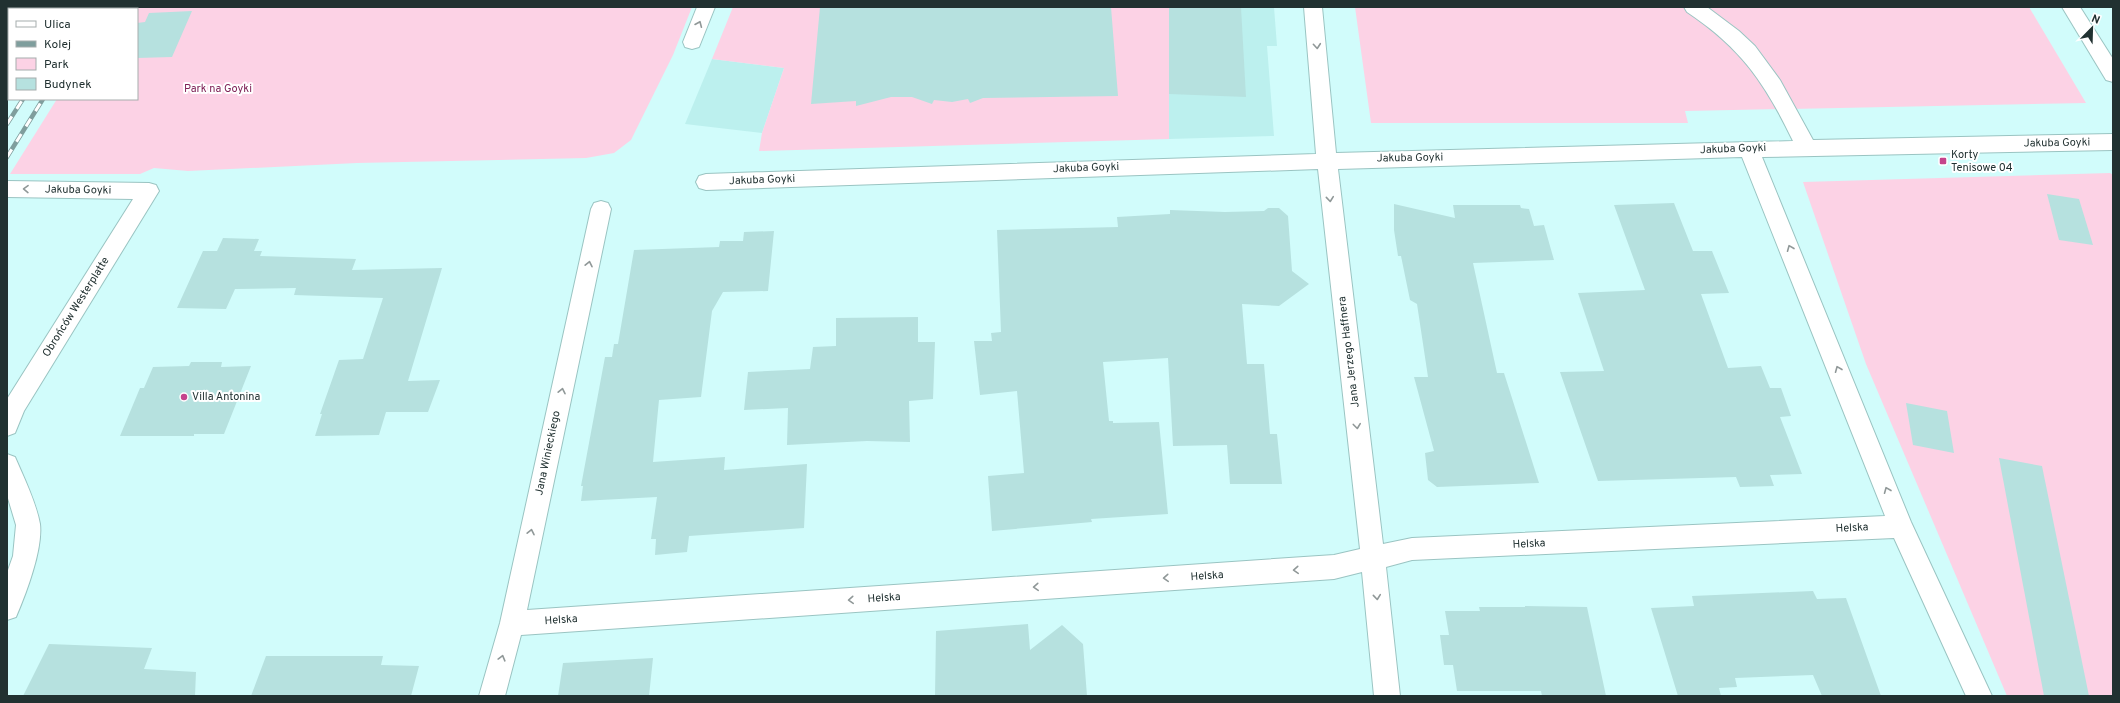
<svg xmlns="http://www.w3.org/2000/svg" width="2120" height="703" font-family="Overpass,sans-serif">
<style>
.built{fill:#bcf0ee}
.green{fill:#fcd2e5}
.building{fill:#b6e1df}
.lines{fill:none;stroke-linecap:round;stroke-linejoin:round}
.minor-casing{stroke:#9ac4c2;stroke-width:2}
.minor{fill:#fff;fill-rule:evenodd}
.rail-casing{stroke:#7f9e9d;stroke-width:4.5}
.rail{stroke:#fff;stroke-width:3;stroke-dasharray:9;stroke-linecap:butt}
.oneway{stroke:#909898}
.poi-dot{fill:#c5438c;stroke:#fff;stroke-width:1.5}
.labels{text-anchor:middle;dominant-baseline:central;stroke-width:4;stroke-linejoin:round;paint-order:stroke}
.park-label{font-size:11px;fill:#7e2257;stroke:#fff}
.street-label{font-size:11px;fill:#213131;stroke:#fff}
.poi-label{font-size:11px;fill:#213131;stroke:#fff;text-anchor:start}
</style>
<rect width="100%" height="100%" fill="#d1fcfb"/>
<!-- built -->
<g class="built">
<path d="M1169,7H1274L1277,46H1267L1274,136L1169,139Z"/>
<path d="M712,59L784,68L762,133L685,124Z"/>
</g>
<!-- green -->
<g class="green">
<path d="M116,7H692L673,55L631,140L614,153L586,158L357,163L188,171L154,168L140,174H10L57,99H137V9H114Z"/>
<path d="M733,7H1169V139L759,151L762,133L784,68L712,59Z"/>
<path d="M1355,7H2029L2086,103L1685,111L1688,123H1371Z"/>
<path d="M2110,173L2113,175V696H2007L1866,364L1803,182Z"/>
</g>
<!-- building -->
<g class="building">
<path d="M820,7H1111L1118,96L983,98L970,103L968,99L952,102L934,100L932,104L912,97H891L856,106V101L811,104Z"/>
<path d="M1169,7H1241L1246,97L1169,94Z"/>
<path d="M192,11L172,57L137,58V23L145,22L149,13Z"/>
<path d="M2047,194L2079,199L2093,245L2059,240Z"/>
<path d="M1674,203L1693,251H1712L1729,293L1701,294L1728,368L1761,366L1770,388H1781L1791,416L1780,417L1802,474L1770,475L1774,486L1740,487L1736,477L1598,481L1560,372L1604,371L1578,293L1645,290L1614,205Z"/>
<path d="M1394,204L1455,218L1453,205H1520L1521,208L1529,209L1534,226L1544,225L1554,260L1473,263L1497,373H1504L1539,483L1437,487L1428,480L1425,453L1434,451L1414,377H1428L1417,304L1410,300L1401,256H1398L1394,230Z"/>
<path d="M1268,208H1279L1288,216L1292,271L1309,284L1279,306L1242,304L1247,364H1264L1270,434H1277L1282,484H1230L1227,445L1173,446L1168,358L1103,362L1109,421H1113V423L1159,422L1168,514L1091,519L1092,522L992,531L988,476L1024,473L1017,391L980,395L974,341H992L991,333L1001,332L997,230L1118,227L1117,217L1170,214V210L1225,212L1264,211Z"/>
<path d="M774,231L768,291L723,292L712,311L701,397L659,400L653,462L725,457L724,470L807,464L804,528L689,536L687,552L655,555L656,539H651L657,497L581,501L583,486H581L605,357H612L614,344H618L634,250L719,247L720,241H743L744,232Z"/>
<path d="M223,238L259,239L254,251H262L260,256L356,259L352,270L442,268L408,381L440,380L428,412H386L379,435L315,436L322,414H320L339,360L363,359L383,298L294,295L296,288L235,289L226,309L177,308L203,251H217Z"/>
<path d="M918,317V342H935L933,399L909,401L910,442L867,441L787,445L788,408L744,410L748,372L810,369L813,347L836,346V318Z"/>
<path d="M191,362H222L221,367L251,366L224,434H194V436H120L140,388H144L153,367L189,366Z"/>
<path d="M1906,403L1947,411L1954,453L1913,445Z"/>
<path d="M1999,458L2042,466L2089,696H2044Z"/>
<path d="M1813,591L1817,599L1846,598L1881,696H1822L1813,675L1735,678L1737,687L1719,688L1721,696H1678L1651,608L1694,606L1692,596Z"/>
<path d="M1525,606L1587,607L1606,696H1542L1541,691H1457L1453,665H1444L1440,635H1449L1445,611H1480L1479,607H1525Z"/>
<path d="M1028,624L1030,650L1062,625L1083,644L1087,696H935L936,631Z"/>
<path d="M49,644L152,648L144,669L196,672L195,696H23Z"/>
<path d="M266,656H383L381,665L419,666L411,696H251Z"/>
<path d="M653,658L649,696H558L563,663Z"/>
</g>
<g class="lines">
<defs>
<g id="minor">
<path d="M697,7H715L699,47L692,49L685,47L683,42Z"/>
<path d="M1304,7H1322L1336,153L1793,141C1765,83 1741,48 1687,12L1684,7H1707L1739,31L1755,46L1780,80L1813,140L2113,134V150L1762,157L1911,522L1992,696H1966L1894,538L1412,560L1386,567L1400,696H1374L1362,572L1334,579L521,635L505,696H479L500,623L591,209L594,203L601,201L608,203L611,209L527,610L1334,555L1360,549L1318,169L706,190L699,188L696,182L699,176L706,174L1316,154ZM1742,157L1885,516L1412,538L1383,544L1338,169Z"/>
<path d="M2062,7H2080L2113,59V82L2106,80Z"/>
<path d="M7,181L149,183L156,185L159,191L24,411L15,433L7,436V399L133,199L7,197Z"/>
<path d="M7,454L15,457C24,478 36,502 40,524C43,549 26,594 16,617L7,620V573L13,556L16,525L7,495Z"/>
</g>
</defs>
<!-- minor casing -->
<use href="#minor" class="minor-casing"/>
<!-- minor -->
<use href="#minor" class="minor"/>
<defs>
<g id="rail">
<path d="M35,9L36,7"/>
<path d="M54,9L55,7"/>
<path d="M79,9L81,7"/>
<path d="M99,9L100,7"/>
<path d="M7,51L9,48"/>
<path d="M7,81L9,78"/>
<path d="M7,124L23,99"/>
<path d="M7,157L43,99"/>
</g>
</defs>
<!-- rail casing -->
<use href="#rail" class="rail-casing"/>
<!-- rail -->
<use href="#rail" class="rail"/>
</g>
<!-- one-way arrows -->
<defs><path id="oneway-chevron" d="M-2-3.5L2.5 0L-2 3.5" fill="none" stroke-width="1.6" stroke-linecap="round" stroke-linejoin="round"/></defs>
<g class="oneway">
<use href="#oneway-chevron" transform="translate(699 24) rotate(-67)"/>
<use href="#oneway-chevron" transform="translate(1317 46) rotate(85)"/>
<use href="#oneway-chevron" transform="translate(26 189) rotate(-179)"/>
<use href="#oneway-chevron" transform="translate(1330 199) rotate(84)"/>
<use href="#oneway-chevron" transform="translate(1790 248) rotate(-112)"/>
<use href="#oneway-chevron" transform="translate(589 264) rotate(-78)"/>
<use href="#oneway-chevron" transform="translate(1838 369) rotate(-112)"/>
<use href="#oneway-chevron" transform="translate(562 391) rotate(-78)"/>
<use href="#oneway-chevron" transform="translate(1357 426) rotate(83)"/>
<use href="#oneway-chevron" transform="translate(1887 490) rotate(-112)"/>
<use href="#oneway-chevron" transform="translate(531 532) rotate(-78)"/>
<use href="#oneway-chevron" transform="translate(1296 570) rotate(176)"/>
<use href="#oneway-chevron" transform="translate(1166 578) rotate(176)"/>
<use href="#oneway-chevron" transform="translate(1036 587) rotate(176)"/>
<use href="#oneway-chevron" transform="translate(1377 597) rotate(84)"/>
<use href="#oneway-chevron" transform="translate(851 600) rotate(176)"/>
<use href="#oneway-chevron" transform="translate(502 658) rotate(-75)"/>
</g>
<!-- markers -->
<g class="poi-dot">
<rect x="1939" y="157" width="8" height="8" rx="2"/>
<circle cx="184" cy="397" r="4"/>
</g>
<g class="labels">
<!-- park labels -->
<g class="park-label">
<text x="218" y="89">Park na Goyki</text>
</g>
<!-- street labels -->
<g class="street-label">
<text transform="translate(2057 143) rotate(-1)">Jakuba Goyki</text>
<text transform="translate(1733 149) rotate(-2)">Jakuba Goyki</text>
<text transform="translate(1410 158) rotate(-1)">Jakuba Goyki</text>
<text transform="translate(1086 168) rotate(-2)">Jakuba Goyki</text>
<text transform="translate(762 180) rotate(-2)">Jakuba Goyki</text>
<text transform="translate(78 190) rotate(1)">Jakuba Goyki</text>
<text transform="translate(76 307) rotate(-58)">Obrońców Westerplatte</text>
<text transform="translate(1349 352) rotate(-97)">Jana Jerzego Haffnera</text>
<text transform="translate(548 453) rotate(-78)">Jana Winieckiego</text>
<text transform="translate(1852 528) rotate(-3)">Helska</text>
<text transform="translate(1529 544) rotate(-3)">Helska</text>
<text transform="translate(1207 576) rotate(-4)">Helska</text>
<text transform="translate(884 598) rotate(-4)">Helska</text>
<text transform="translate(561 620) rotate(-4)">Helska</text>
</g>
<!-- poi labels -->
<g class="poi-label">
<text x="1951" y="155">Korty<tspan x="1951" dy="13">Tenisowe 04</tspan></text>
<text x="192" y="397">Villa Antonina</text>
</g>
</g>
<!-- border -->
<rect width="2120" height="703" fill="none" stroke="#213131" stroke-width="16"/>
<!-- legend -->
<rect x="8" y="8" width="130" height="92" fill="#ffffff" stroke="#a6adad"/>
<rect x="16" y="21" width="20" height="6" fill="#ffffff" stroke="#a6adad"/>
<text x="44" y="28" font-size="12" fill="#213131">Ulica</text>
<rect x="16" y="41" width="20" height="6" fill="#7f9e9d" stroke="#a6adad"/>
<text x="44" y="48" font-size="12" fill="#213131">Kolej</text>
<rect x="16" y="58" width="20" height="12" fill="#fcd2e5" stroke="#a6adad"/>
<text x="44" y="68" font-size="12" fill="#213131">Park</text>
<rect x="16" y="78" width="20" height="12" fill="#b6e1df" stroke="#a6adad"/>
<text x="44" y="88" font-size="12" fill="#213131">Budynek</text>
<!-- north arrow -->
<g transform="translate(2092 28) rotate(23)" stroke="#ffffff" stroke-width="3" paint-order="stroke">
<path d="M0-3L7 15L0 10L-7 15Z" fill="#213131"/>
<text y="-6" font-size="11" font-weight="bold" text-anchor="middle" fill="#213131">N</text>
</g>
</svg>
